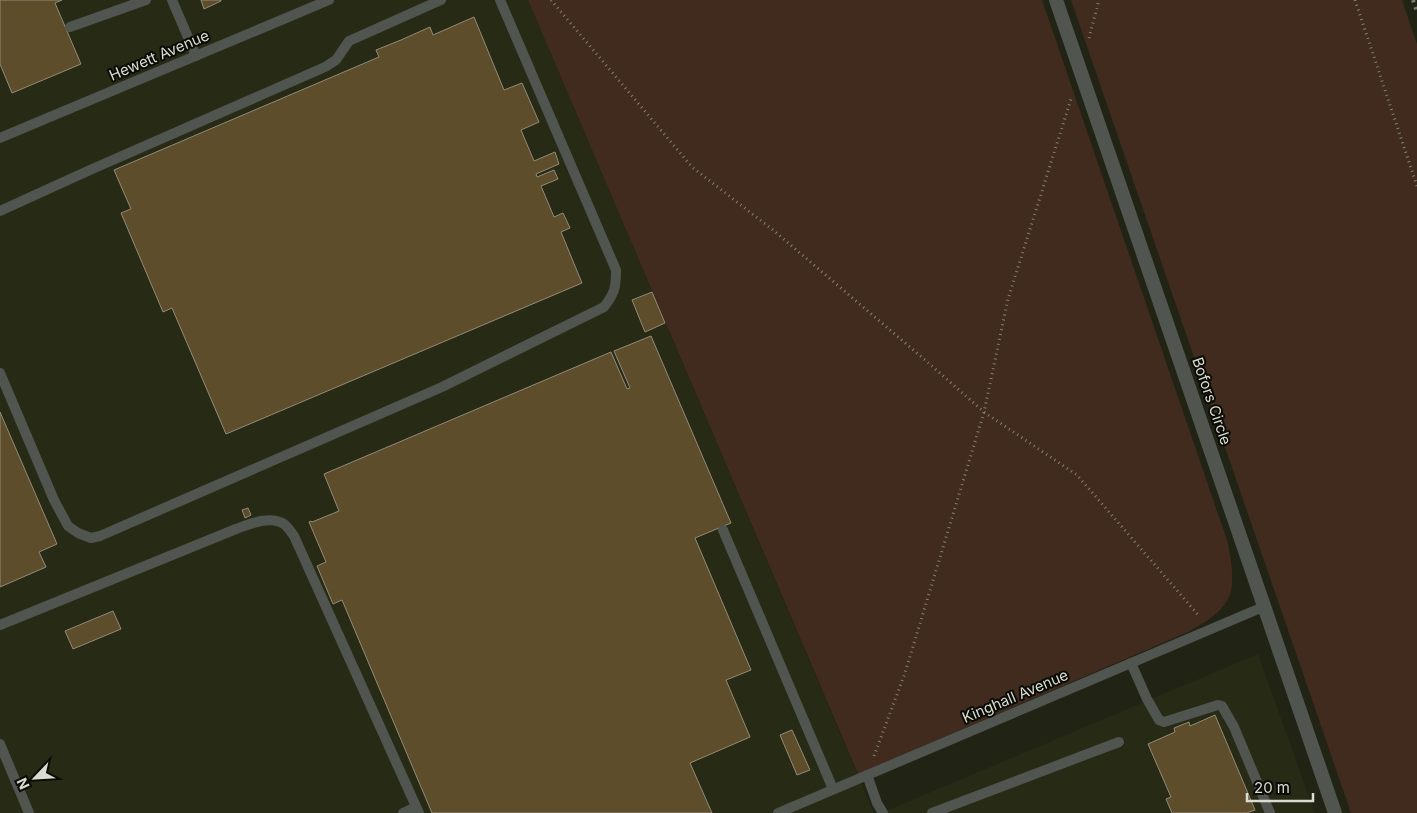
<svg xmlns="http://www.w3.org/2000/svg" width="1417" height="813" font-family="Inter,sans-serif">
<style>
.built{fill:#272a15}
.green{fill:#402b1e}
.building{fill:#5e4d2b;stroke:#938b7a}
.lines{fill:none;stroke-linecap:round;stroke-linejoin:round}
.path{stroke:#808276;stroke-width:3;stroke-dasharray:1 4;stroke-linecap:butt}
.service{stroke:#505550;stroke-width:10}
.minor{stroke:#505550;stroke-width:14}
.rail{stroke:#787a6e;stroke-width:4;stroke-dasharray:2.5 5;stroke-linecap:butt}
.labels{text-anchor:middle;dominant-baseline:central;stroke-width:4;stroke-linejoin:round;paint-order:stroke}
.street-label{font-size:15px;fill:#dadcd2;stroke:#0b0c06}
</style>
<rect width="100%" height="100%" fill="#212315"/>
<!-- built -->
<g class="built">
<path d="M0,0H528L874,813H0Z"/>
<path d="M1258,654L1315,813H881Z"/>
</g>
<!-- green -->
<g class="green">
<path d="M528,0H1042L1228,543C1237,594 1235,606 1188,632L858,774Z"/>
<path d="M1071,0H1402L1417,44V813H1351Z"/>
</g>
<!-- building -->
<g class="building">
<path d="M0,0H62L55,3L81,64L12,93L0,64Z"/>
<path d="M201,0H221V1L204,9Z"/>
<path d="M474,17L504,90L522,83L539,122L521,130L534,161L555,152L559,164L536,174L537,177L554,170L558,179L541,186L554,217L563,213L570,228L561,232L582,283L226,434L172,308L163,312L121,213L131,209L114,170L379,57L376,50L401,40L430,27L433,35Z"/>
<path d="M652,292L665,323L645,332L632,300Z"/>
<path d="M651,336L731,523L695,538L751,670L726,680L750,737L690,763L712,813H432L342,600L333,604L317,566L326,562L309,522L311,521L312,522L339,511L324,474L611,352L627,389L630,388L614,351Z"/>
<path d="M0,412L57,544L39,552L46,567L0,587Z"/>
<path d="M248,508L251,515L245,518L242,510Z"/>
<path d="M113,611L121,629L73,649L65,631Z"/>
<path d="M1215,715L1255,810L1247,813H1172L1166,799L1171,797L1148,744L1175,732L1174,728L1189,722L1190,726Z"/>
<path d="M792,730L810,770L797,775L780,735Z"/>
</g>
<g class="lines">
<!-- path -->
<g class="path">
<path d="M551,0L692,167L773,230L925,360L984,412L1077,475L1200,617"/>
<path d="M1355,0L1417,186"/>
<path d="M1089,38L1099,0"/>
<path d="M874,756L905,673L984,412L1008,299L1071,99"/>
</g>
<!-- service -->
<g class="service">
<path d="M172,0L196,56"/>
<path d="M70,27L146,0"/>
<path d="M0,138L329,0"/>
<path d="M0,211L90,170L325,67L336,60L349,41L441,0"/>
<path d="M0,373L54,500L68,526L78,533L91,538L100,536L442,387L604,307C615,293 616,287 616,270L500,0"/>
<path d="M723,530L833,789"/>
<path d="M0,625L236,529C250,524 270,515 284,524C288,527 291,532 294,536L419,813"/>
<path d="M1131,663L1147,699L1159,720L1164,722L1218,705L1222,706L1234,727L1270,813"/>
<path d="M0,744L29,813"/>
<path d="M867,775L877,803L883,813"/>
<path d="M403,813L416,807"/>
<path d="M778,813L1263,607"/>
<path d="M932,813L1119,742"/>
</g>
<!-- minor -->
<path class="minor" d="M1056,0L1335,813"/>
<!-- rail -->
<path class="rail" d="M1413,0L1417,12"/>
</g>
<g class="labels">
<!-- street labels -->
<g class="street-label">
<text transform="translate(159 55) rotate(-23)">Hewett Avenue</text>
<text transform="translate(1212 401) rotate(71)">Bofors Circle</text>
<text transform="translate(1015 696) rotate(-23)">Kinghall Avenue</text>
</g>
</g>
<!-- north arrow -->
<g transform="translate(35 778) rotate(245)" stroke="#0b0c06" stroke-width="4" paint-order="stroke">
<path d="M0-4L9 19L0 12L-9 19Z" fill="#dadcd2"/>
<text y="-8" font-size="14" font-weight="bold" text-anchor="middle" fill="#dadcd2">N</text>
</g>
<!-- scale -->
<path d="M1247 793v8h66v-8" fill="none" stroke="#dadcd2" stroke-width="2.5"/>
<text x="1254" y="793" font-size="15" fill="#dadcd2" stroke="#0b0c06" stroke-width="4" paint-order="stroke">20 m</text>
</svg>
